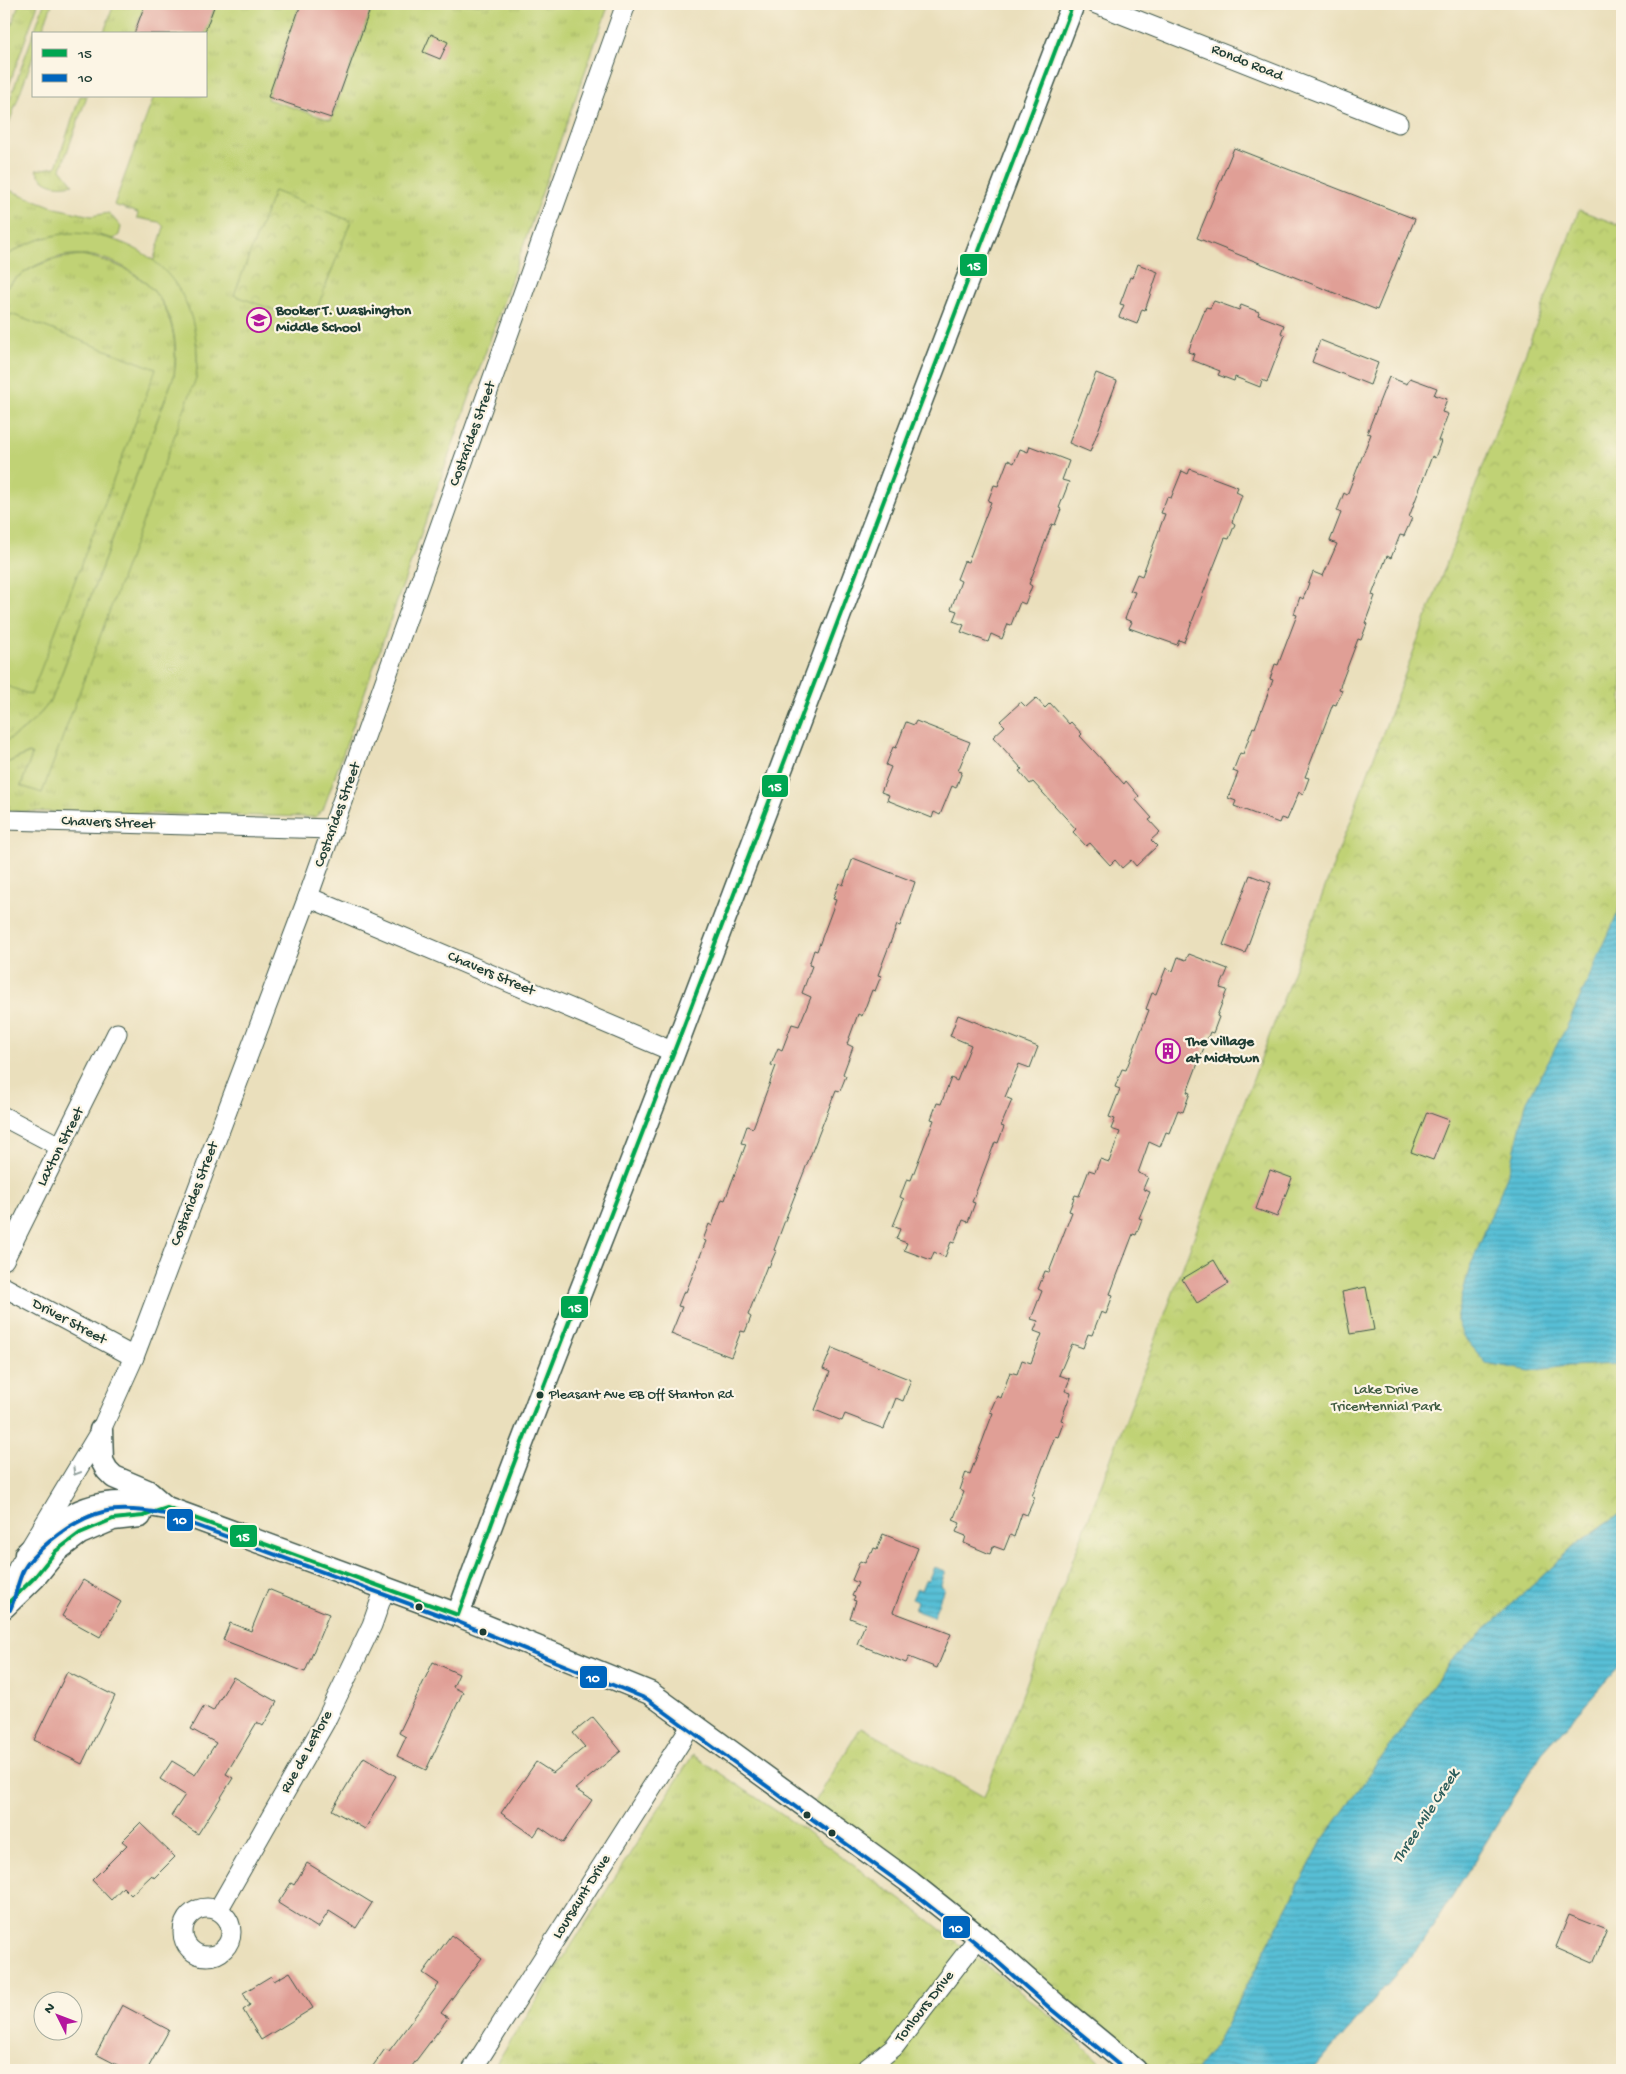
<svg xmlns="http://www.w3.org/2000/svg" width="1626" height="2074" font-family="'Gochi Hand',sans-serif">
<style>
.grass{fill:url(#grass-tufts);stroke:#708854}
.park{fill:url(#park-crowns);stroke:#708854}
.pitch{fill:#c0d275;stroke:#708854}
.water{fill:url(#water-rules);stroke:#3c7e85}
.building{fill:#e09f96}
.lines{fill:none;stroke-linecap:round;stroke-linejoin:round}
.minor-casing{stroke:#3d5548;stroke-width:21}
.tertiary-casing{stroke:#3d5548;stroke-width:25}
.minor{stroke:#fff;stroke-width:19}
.tertiary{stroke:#fff;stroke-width:22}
.bus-1-casing{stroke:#fcf5e5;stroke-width:8}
.bus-2-casing{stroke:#fcf5e5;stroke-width:8}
.bus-1{stroke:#00a651;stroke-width:4}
.bus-2{stroke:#0065bd;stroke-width:4}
.oneway{stroke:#8f9e9a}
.bus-dot{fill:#1f3d34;stroke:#fcf5e5;stroke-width:2}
.labels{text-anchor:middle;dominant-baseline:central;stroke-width:4.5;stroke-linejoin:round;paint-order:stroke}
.bus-label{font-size:14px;fill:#1f3d34;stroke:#fcf5e5;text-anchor:start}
.street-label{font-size:15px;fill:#1f3d34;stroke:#fcf5e5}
.poi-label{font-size:15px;font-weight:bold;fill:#1f3d34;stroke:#fcf5e5;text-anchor:start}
.park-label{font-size:15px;fill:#3f5b41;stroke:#fcf5e5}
.water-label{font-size:16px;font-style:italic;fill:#2d5e5c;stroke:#fcf5e5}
.line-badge{stroke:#fcf5e5;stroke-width:2}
.badge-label{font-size:14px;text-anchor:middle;font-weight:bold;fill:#fff}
</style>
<defs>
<pattern id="grass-tufts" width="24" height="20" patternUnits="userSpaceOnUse" patternTransform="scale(1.25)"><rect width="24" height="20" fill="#c0d275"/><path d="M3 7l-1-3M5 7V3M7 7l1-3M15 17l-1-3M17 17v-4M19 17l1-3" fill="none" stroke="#a5b566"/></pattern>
<pattern id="park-crowns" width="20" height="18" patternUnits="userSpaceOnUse" patternTransform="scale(1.25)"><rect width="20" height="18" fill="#c0d275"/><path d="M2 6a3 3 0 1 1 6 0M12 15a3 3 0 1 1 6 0" fill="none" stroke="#a5b566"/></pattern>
<pattern id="water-rules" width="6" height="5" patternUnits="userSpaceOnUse" patternTransform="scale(1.25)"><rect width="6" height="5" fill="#58bfd6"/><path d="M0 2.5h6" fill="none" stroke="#489cae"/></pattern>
</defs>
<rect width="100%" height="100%" fill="#fcf5e5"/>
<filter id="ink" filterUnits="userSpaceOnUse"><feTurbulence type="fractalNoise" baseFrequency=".02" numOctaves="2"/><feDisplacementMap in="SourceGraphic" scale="10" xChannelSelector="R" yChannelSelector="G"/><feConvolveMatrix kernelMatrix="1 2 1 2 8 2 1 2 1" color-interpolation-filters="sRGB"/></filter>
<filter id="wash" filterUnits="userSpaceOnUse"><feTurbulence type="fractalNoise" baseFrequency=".0096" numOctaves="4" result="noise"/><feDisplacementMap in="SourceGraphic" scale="20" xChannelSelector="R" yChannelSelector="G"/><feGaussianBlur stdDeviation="1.12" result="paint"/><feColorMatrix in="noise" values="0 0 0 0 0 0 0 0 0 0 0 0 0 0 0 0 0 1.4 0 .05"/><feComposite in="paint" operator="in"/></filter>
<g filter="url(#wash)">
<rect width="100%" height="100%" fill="#eadfbc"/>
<!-- grass -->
<g class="grass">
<path d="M19,4H38L4,99V47Z"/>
<path d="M44,4H52L41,34H34V54L4,137V116Z"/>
<path d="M114,4H145L134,34H99L104,32Z"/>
<path d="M216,4H300L267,99L331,120L373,4H609L323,810L315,817L4,811V764L30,753L32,756L21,786L42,792L197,363C197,324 185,286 153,262L164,227L159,222L137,218L138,213L114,205L154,96H206L205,34Z"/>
<path d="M80,96H87L61,169L73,184C58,187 44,186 36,170L56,167Z"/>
<path d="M4,188L56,208L91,216L109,213L121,227L119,235L114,239C108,238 101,235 95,235C60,234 32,237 4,258Z"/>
<path d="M81,255C148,267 182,306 174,376L52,699C38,718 25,731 4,742V289C26,267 50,258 81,255Z"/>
<path d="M693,1755L806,1831L922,1915L1053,2018L1108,2070H492Z"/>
</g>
<!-- park -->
<g class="park">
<path d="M274,191L351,221L311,324L234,295Z"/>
<path d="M1579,210L1622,226V1512L1578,1543L1450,1662L1322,1841L1218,2041L1196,2070H1136L810,1810L861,1727L984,1797Z"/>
</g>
<!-- pitch -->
<g class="pitch">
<path d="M70,233C155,235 205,294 196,378L42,793L21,786L32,755L29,753L4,764V742C25,731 38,718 52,699L174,376C177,356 176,338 170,319C156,277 103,246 59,257C37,263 20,273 4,289V258C24,243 45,236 70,233Z"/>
<path d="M11,314L156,369L31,695L4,685V332Z"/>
</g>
<!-- water -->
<g class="water">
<path d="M1622,895V1364L1568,1366L1530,1371L1486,1363L1463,1336L1456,1318L1469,1270L1511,1166L1526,1103L1569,1022L1618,913Z"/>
<path d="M1622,1512V1664L1542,1753L1422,1944L1313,2070H1196L1218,2041L1322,1841L1450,1662L1578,1543Z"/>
<path d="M934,1567L946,1571L940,1586L944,1588L933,1617L914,1610L917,1601L912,1599L917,1588L921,1590L925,1580L928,1581Z"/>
</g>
<g id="blocks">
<!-- building -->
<g class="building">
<path d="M145,4H215L204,34H134Z"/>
<path d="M301,4H372L331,118L268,97Z"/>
<path d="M431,34L448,42L440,59L423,52Z"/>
<path d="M1234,148L1415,219L1377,310L1197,238Z"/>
<path d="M1138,264L1158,272L1145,310L1142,309L1137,324L1119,317L1124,305L1120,304L1130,277L1133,278Z"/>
<path d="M1214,301L1239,310L1241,305L1259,312L1258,315L1284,325L1281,333L1285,335L1267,382L1262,380L1260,387L1235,377L1234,381L1218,375L1220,371L1192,360L1194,354L1188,352L1206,307L1210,308Z"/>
<path d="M1320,340L1378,363L1370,385L1312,362Z"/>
<path d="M1096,373L1117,381L1090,452L1069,443Z"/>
<path d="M1389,377L1407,384L1410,378L1437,388L1434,395L1447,399L1442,412L1448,414L1438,441H1441L1435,458L1432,456L1409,517L1412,518L1404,536L1400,535L1391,558L1387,556L1372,595L1375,596L1365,623L1367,624L1361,640L1358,639L1339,689L1342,690L1336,705L1333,704L1305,777L1309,778L1303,794L1299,792L1287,820L1281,818L1279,823L1234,806L1236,801L1228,798L1238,773L1233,771L1240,753L1243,754L1253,727L1255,728L1273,680L1270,679L1275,664L1278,665L1297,615L1294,614L1300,597L1303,599L1313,572L1323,576L1337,544L1330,541L1341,513L1337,511L1344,493L1347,495L1371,434L1367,433Z"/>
<path d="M1030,446L1069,461L1062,480L1069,482L1059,508L1061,509L1055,525L1052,524L1029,584L1032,586L1025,604L1020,602L1011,625L1008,624L1002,639L991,634L988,642L961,632L964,625L953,621L957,611L951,609L961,581L957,579L964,561L968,562L991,502L988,501L994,485L998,486L1008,460L1014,463L1020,449L1028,452Z"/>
<path d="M1190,469L1238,487L1236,492L1242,495L1232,522L1235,524L1229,539L1225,538L1184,642L1179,640L1177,645L1129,628L1132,622L1125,619L1135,592L1130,591L1137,574L1142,576L1165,514L1161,513L1167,497L1171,498L1182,471L1188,474Z"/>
<path d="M1036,698L1045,708L1050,703L1069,724L1071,722L1082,734L1080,736L1107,765L1124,784L1126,781L1139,796L1136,800L1152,818L1149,820L1160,832L1151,840L1157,846L1136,866L1131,860L1122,868L1115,860L1110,865L1090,843L1086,846L1073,832L1076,829L1033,782L1030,784L1019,771L1022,769L993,737L1005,726L1000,721L1021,702L1026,707Z"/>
<path d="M916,721L970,742L958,771L962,772L956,788L952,786L940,815L934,812L932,818L887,800L889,795L881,792L891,767L886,765L893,747L896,748L906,722L914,725Z"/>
<path d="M853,858L915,882L900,926L897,925L878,975L881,976L875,991L872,990L862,1016L858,1014L847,1044L853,1047L843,1074L846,1076L840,1091L836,1090L784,1223L774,1250L776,1251L769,1267L767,1266L748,1315L751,1317L745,1332L741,1331L731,1357L671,1334L682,1307L678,1306L684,1291L686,1292L706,1241L703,1240L709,1224L712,1226L722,1199L725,1200L746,1144L741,1143L747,1126L753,1128L766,1093L776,1066L771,1065L778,1048L782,1050L792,1024L799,1026L811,997L802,993L812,966L809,965L814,950L817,951L836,900L833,899L839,883L843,885Z"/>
<path d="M1250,875L1271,883L1245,953L1223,945Z"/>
<path d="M1189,954L1228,969L1220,988L1227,990L1217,1016L1219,1017L1213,1033L1210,1032L1200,1058L1187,1092L1190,1093L1183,1112L1178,1110L1169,1133L1166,1132L1160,1147L1149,1142L1138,1173L1148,1177L1143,1189L1150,1192L1139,1218L1142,1219L1136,1235L1133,1234L1110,1294L1113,1295L1106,1314L1101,1312L1092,1335L1088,1334L1083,1348L1072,1344L1059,1375L1070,1379L1065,1391L1071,1393L1061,1420L1064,1421L1058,1437L1055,1436L1032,1496L1035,1497L1027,1515L1022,1513L1014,1537L1010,1535L1004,1550L993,1546L990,1554L964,1543L966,1536L956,1532L960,1523L953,1520L964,1492L960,1490L966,1472L970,1474L993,1413L990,1412L997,1396L1001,1398L1010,1372L1017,1374L1022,1360L1031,1363L1042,1334L1034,1331L1038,1321L1031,1319L1042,1291L1038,1289L1045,1271L1049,1272L1072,1212L1069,1211L1075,1195L1079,1196L1089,1170L1095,1172L1100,1159L1109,1162L1120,1132L1111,1129L1115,1119L1109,1117L1120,1089L1115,1087L1122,1069L1126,1070L1149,1010L1146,1009L1152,993L1156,994L1166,968L1173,971L1178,957L1186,960Z"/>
<path d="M958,1015L1038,1047L1030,1068L1019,1064L1005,1097L1012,1100L1001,1126L1004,1127L998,1143L995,1142L981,1179L972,1202L975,1203L968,1222L963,1220L954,1243L951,1242L945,1257L934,1252L931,1260L904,1250L907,1243L896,1239L900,1229L893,1226L904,1199L900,1197L907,1179L911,1180L934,1120L931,1119L937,1103L941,1104L951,1078L957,1081L971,1045L950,1036Z"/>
<path d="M1427,1112L1449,1120L1433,1160L1411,1152Z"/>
<path d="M1270,1170L1292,1178L1277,1217L1256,1209Z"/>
<path d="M1214,1260L1228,1284L1197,1303L1182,1279Z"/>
<path d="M1366,1287L1374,1330L1350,1334L1342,1292Z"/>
<path d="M832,1348L911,1380L903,1401L896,1398L884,1429L845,1414L842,1421L815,1410L830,1372L823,1369Z"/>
<path d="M883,1534L918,1548L893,1612L951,1634L937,1668L909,1657L906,1663L857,1644L865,1624L850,1618L856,1601L853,1600L855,1597L852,1596L858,1583L852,1580L860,1561L865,1563L870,1552L872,1553L874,1548L877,1549Z"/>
<path d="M83,1580L121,1602L100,1637L62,1616Z"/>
<path d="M268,1589L329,1614L305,1672L223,1640L230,1623L251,1631Z"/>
<path d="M433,1662L459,1674L453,1687L463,1692L426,1770L397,1756L406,1737L399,1733Z"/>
<path d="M67,1672L115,1696L82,1764L34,1740Z"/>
<path d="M233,1677L277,1702L263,1726L257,1722L226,1774L233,1778L198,1834L171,1816L185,1795L160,1779L172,1761L195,1775L216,1743L191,1729L204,1706L213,1711Z"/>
<path d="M593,1717L621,1751L575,1789L592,1800L563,1843L540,1827L534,1836L501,1813L536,1762L553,1773L585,1747L573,1733Z"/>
<path d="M364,1757L396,1776L365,1829L332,1810Z"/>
<path d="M140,1823L175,1857L154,1878L152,1875L131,1895L123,1887L111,1900L92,1880L127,1845L122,1841Z"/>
<path d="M307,1863L372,1903L356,1928L329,1911L318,1928L278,1903L291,1883L294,1885Z"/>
<path d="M1569,1915L1607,1930L1593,1963L1556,1947Z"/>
<path d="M451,1935L482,1958L441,2013L448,2018L409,2070H370L385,2049L389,2051L439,1984L423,1973Z"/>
<path d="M290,1972L313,2008L261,2040L243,2010L250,2005L243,1993L271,1976L274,1981Z"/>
<path d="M122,2005L169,2030L147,2070H127L96,2054Z"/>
</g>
</g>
</g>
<g filter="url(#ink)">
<use href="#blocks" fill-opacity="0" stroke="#3d5548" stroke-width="1"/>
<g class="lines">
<defs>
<g id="minor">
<path d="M1096,4L1398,123"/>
<path d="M4,820L333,829"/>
<path d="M308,897L674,1052"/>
<path d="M4,1117L61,1147"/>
<path d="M4,1260L117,1033"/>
<path d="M4,1287L134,1357"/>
<path d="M6,1602L18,1568L101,1430L134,1357L308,897L626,4"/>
<circle cx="207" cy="1932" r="24"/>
<path d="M218,1910L325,1722L372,1625L385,1588"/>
<path d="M472,2070L692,1724"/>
<path d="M865,2070L894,2047L979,1937"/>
</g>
<g id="tertiary">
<path d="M101,1430L102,1461L107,1470L114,1477L147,1491L163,1505"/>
<path d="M26,1554C38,1543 50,1530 63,1521C95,1498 132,1501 167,1508L458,1615L650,1693L911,1883L979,1937L1056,2005L1135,2070"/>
<path d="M4,1607L34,1578L56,1551L80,1533L113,1519L140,1516"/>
<path d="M458,1615C527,1422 605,1233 678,1041C810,695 939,349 1073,4"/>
</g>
</defs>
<!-- minor casing -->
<use href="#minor" class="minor-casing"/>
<!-- tertiary casing -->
<use href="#tertiary" class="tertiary-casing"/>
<!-- minor -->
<use href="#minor" class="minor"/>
<!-- tertiary -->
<use href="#tertiary" class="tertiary"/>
<defs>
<path id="bus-1" d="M4,1607L34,1578L56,1551L80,1533L113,1519L143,1516L167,1508L458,1615L511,1471L678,1041L1073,4"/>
<path id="bus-2" d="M10,1610C16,1597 17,1582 24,1569C30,1558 40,1550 50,1541C91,1508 114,1505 165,1514L456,1621L647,1699L907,1888L975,1942L1052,2010L1125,2070"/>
</defs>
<!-- bus-1 casing -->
<use href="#bus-1" class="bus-1-casing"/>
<!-- bus-2 casing -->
<use href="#bus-2" class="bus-2-casing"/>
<!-- bus-1 -->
<use href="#bus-1" class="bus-1"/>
<!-- bus-2 -->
<use href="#bus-2" class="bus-2"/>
</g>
<!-- one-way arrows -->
<defs><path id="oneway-chevron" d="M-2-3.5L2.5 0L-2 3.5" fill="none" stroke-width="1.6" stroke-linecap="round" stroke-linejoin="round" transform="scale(1.25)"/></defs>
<use class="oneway" href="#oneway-chevron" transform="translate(76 1472) rotate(121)"/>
</g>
<!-- icons -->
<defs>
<symbol id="school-ring" viewBox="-11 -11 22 22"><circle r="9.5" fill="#fcf5e5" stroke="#b5179e" stroke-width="1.5"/><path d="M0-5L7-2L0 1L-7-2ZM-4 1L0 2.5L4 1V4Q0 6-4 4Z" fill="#b5179e"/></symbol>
<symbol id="building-ring" viewBox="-11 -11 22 22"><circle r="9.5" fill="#fcf5e5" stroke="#b5179e" stroke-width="1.5"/><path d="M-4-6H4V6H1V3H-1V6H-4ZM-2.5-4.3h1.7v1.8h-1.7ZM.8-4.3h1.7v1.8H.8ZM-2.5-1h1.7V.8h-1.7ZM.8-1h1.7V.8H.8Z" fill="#b5179e"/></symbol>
</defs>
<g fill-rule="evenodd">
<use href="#school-ring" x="245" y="306" width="28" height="28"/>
<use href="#building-ring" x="1154" y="1037" width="28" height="28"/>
</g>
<!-- markers -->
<g class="bus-dot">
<circle cx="540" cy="1395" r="4.5"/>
<circle cx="419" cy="1607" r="4.5"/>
<circle cx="483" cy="1632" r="4.5"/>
<circle cx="807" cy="1815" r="4.5"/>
<circle cx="832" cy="1833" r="4.5"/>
</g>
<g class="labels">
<!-- bus labels -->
<g class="bus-label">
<text x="549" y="1395">Pleasant Ave EB Off Stanton Rd</text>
</g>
<!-- street labels -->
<g class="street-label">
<text transform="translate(1247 63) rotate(22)">Rondo Road</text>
<text transform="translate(473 434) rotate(-70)">Costarides Street</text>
<text transform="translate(338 815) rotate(-70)">Costarides Street</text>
<text transform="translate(108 823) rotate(2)">Chavers Street</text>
<text transform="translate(491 974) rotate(23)">Chavers Street</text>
<text transform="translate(61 1147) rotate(-63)">Laxton Street</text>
<text transform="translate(195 1194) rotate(-69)">Costarides Street</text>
<text transform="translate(69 1322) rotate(28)">Driver Street</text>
<text transform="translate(307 1752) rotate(-61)">Rue de LeFlore</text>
<text transform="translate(582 1897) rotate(-58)">Loursaunt Drive</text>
<text transform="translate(925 2007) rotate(-52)">Tonlours Drive</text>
</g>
<!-- poi labels -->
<g class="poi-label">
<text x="276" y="311">Booker T. Washington<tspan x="276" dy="17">Middle School</tspan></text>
<text x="1186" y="1042">The Village<tspan x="1186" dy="17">at Midtown</tspan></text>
</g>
<!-- park labels -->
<g class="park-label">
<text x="1386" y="1390">Lake Drive<tspan x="1386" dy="17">Tricentennial Park</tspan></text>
</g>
<!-- water labels -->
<g class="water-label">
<text transform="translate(1427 1817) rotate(-57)">Three Mile Creek</text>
</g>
</g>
<g class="line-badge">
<rect x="959" y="253" width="29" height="24" rx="5" fill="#00a651"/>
<rect x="761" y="774" width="28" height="24" rx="5" fill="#00a651"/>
<rect x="560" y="1295" width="29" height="24" rx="5" fill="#00a651"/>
<rect x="166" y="1508" width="28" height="24" rx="5" fill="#0065bd"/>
<rect x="229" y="1524" width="29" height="24" rx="5" fill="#00a651"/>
<rect x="579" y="1665" width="29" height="24" rx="5" fill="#0065bd"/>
<rect x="942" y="1915" width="29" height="24" rx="5" fill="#0065bd"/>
</g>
<g class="badge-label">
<text x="974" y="270">15</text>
<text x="775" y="791">15</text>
<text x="575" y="1312">15</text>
<text x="180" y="1524">10</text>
<text x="243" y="1541">15</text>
<text x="593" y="1682">10</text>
<text x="956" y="1932">10</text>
</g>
<!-- margin -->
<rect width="1626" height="2074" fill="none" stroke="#fcf5e5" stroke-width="20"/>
<!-- legend -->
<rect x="32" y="32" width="175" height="65" fill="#fcf5e5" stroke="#a4ab9e"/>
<rect x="42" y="49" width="25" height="8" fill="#00a651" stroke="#a4ab9e"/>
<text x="78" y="58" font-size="15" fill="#1f3d34">15</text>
<rect x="42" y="74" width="25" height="8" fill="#0065bd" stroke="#a4ab9e"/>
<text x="78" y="82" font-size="15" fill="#1f3d34">10</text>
<!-- north arrow -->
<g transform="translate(58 2016) rotate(312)"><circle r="24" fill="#fcf5e5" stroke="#a4ab9e"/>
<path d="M0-4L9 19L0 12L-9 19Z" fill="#b5179e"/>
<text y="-8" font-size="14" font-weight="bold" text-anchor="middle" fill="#1f3d34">N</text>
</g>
</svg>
